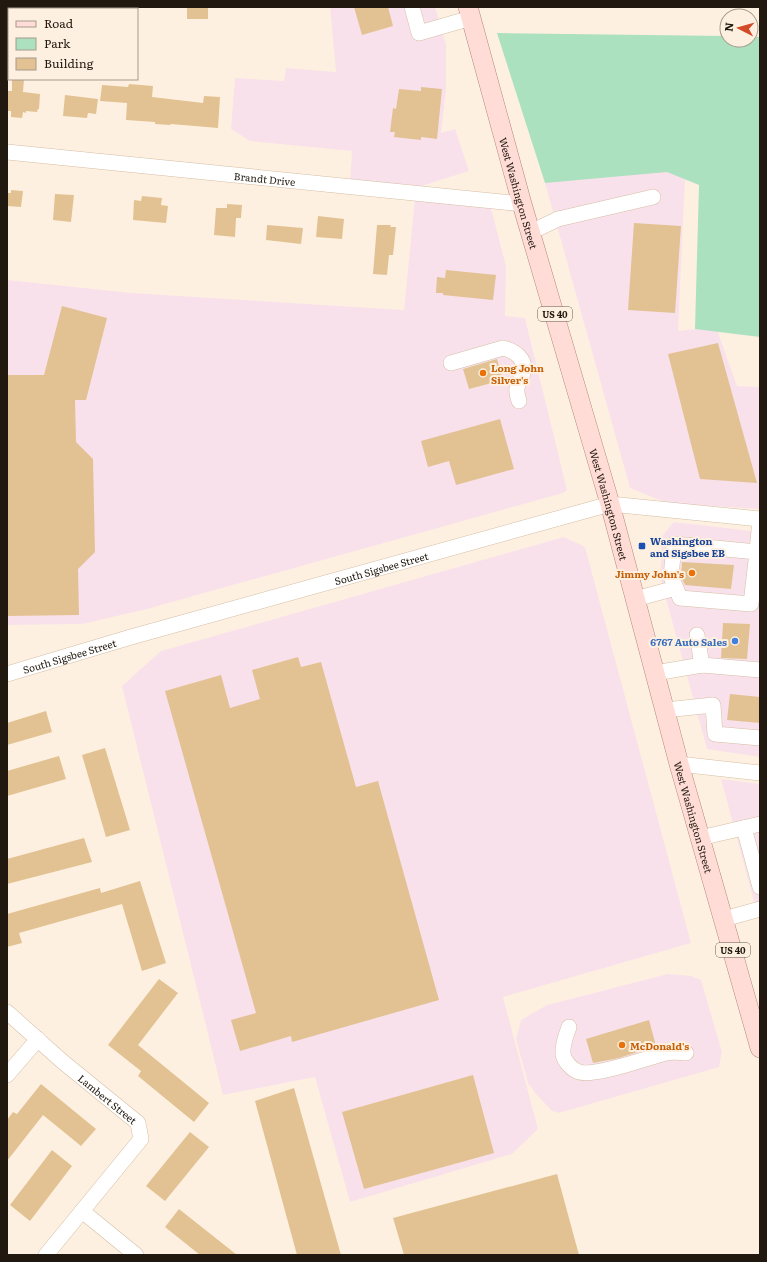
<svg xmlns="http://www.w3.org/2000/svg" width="767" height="1262" font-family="Literata,serif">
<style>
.commercial{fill:#f9e1eb}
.green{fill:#ace1bf}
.building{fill:#e2c292}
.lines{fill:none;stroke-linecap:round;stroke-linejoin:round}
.minor-casing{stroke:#d4bea5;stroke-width:16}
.major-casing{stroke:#b1887e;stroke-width:20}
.minor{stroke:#fff;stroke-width:15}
.major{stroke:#ffdcd6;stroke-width:19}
.food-dot{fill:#e8710a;stroke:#fef0e0;stroke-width:1.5}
.transit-dot{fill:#1a4fb4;stroke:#fef0e0;stroke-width:1.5}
.shop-dot{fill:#3f7fe0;stroke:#fef0e0;stroke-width:1.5}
.labels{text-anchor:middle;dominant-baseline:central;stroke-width:4;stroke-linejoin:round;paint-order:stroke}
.shield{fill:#fef0e0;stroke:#635a4e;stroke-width:1}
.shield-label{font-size:9px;font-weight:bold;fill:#21190f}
.street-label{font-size:10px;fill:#21190f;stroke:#fef0e0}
.food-label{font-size:10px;font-weight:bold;fill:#c56008;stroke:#fef0e0;text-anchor:start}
.transit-label{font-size:10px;font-weight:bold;fill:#164399;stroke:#fef0e0;text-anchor:start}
.shop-label{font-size:10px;font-weight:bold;fill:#366cbe;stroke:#fef0e0;text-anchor:end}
</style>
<rect width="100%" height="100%" fill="#fef0e0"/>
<!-- commercial -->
<g class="commercial">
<path d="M330,7H435L446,44V89L441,133L455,129L469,171L412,189L350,184L352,151L250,141L231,129L235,78L284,81L286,68L336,72Z"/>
<path d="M669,166L685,178L678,331L716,327L737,386L760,387V509L667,503L630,488L545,183Z"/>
<path d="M415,198L491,208L506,266L505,316L525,318L567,490L563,493L147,609L82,624L7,625V280L132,293L404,310Z"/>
<path d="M674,522L760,532V757L707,749L660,577L663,535Z"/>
<path d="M564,537L585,547L691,943L503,997L538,1129L512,1154L350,1202L315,1077L223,1095L122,686L161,651Z"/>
<path d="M721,779L760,784V924Z"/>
<path d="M668,974L691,976L701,980L722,1052L719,1067L559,1113L552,1111L536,1094L528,1083L516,1039L521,1020L547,1005Z"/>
</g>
<!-- green -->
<path class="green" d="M497,33L727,36V40H751V36L760,37V337L695,329L699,185L667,172L545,183Z"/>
<!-- building -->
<g class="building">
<rect x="187" y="7" width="21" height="12"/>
<path d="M354,7H388L393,26L362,35Z"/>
<path d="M12,79H24L23,92L40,94L39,109H38L37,112L26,111V113L23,112L22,118L11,117V111H7V91H12Z"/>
<path d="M129,84L153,86L152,97L203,103L204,96L220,97L218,128L171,124L170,125L155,124V122L126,120L127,103L100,101L102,85L128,87Z"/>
<path d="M421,87L442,89L437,139L421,137V140L394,137L395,132H390L393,108L396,109L399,89L421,91Z"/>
<path d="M65,95L98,99L96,114L88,113L87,118L63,116Z"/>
<path d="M11,190L23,191L21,207L7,206V193H11Z"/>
<path d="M55,194L74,195L71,222L53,220Z"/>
<path d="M142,196L162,198L161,205L168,206L166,223L133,220L134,200L141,201Z"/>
<path d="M227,204L242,205L241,218H236L235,237L214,235L216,208H227Z"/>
<path d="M318,216L344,219L342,239L316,237Z"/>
<path d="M634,223L681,226L675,313L628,310Z"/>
<path d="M267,225L303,228L301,244L266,240Z"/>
<path d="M377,225H391L390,227H396L393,255H389L387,275L373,274Z"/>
<path d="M446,270L496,275L493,300L443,295V293H436L437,277L445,278Z"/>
<path d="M62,306L107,318L86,400H75L76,442L93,459L95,552L78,569L79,615L7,616V375H44Z"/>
<path d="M718,343L757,483L700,479L668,354Z"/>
<path d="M497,359L503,380L469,389L463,369Z"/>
<path d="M500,419L514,469L456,485L449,461L428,467L421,441Z"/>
<path d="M682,562L734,565L731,589L685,585L681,577Z"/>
<path d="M723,623L750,624L747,659L721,658Z"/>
<path d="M298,657L301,667L321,662L356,787L378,781L439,1000L292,1042L291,1036L240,1051L231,1020L256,1013L165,691L221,675L230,708L260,699L252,670Z"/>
<path d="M730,694L760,697V723L727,720Z"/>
<path d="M46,711L52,732L7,745V723Z"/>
<path d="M105,748L130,830L106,837L82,755Z"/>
<path d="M59,756L66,779L7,796V771Z"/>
<path d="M84,838L92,862L7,884V859Z"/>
<path d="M140,881L166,963L142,971L122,904L19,933L22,943L7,947V914L100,888L101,893Z"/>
<path d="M159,979L178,993L138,1045L209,1103L194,1122L138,1076L141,1071L108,1045Z"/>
<path d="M649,1020L656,1046L619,1058L593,1063L586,1039Z"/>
<path d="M473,1075L494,1153L364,1189L342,1112Z"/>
<path d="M41,1084L96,1129L81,1146L43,1115L7,1161V1120L13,1112L17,1114Z"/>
<path d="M294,1088L341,1255H297L255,1101Z"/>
<path d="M190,1132L209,1147L165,1201L146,1186Z"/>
<path d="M52,1150L72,1166L30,1221L10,1205Z"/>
<path d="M557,1174L579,1255H404L393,1218Z"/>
<path d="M179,1209L237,1255H200L165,1227Z"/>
</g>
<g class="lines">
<defs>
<g id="minor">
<path d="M412,7L419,33L471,18"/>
<path id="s1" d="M7,152L522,204"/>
<path d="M531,232L558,219L653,197"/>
<path d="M451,363L503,348C515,351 527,359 523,373C522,378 518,382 517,388C516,392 518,397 519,401"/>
<path d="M757,552L760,519"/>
<path d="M635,599L676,588L680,598L751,604L757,552L674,544L671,577L676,588"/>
<path d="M697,635L702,665"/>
<path d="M655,673L702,665L760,670"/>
<path id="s2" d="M7,674L131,637L610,504L760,519"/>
<path d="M665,710L713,705L715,734L760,738"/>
<path d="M679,764L760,773"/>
<path d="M744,828L760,887"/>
<path d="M700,838L760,824"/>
<path d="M724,919L760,909"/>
<path id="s3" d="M7,1012L63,1062L138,1123L141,1139L46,1255"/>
<path d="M569,1027C566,1035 562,1046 563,1054C564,1061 572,1070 579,1072C594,1077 647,1058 666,1053L674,1052L686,1053"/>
<path d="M7,1075L38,1039"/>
<path d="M82,1211L136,1255"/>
</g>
<g id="major">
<path id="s4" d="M468,7L522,204L610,504L679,764L760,1048"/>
</g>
</defs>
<!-- minor casing -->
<use href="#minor" class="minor-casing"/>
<!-- major casing -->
<use href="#major" class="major-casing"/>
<!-- minor -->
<use href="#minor" class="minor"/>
<!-- major -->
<use href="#major" class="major"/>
</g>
<!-- markers -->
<g class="food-dot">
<circle cx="483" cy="373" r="4"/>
<circle cx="692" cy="573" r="4"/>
<circle cx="622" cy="1045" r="4"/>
</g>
<rect class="transit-dot" x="638" y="542" width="8" height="8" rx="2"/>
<circle class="shop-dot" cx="735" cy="641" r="4"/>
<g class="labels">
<!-- shield labels -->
<g class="shield">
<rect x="538" y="307" width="34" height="14" rx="3"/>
<rect x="716" y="943" width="34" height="14" rx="3"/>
</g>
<g class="shield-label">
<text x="555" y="314">US 40</text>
<text x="733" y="950">US 40</text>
</g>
<!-- street labels -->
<g class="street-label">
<text stroke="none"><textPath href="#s1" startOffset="259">Brandt Drive</textPath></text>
<text stroke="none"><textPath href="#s4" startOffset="193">West Washington Street</textPath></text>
<text stroke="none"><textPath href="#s4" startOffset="517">West Washington Street</textPath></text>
<text stroke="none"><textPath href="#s2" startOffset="389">South Sigsbee Street</textPath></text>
<text stroke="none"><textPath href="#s2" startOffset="65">South Sigsbee Street</textPath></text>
<text stroke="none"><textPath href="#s4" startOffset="841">West Washington Street</textPath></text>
<text stroke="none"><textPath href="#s3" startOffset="133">Lambert Street</textPath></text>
</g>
<!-- food labels -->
<g class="food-label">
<text x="491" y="367">Long John<tspan x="491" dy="12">Silver's</tspan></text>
<text x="684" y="573" text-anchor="end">Jimmy John's</text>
<text x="630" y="1045">McDonald's</text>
</g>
<!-- transit labels -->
<g class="transit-label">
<text x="650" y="540">Washington<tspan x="650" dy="12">and Sigsbee EB</tspan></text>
</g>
<!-- shop labels -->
<g class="shop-label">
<text x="727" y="641">6767 Auto Sales</text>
</g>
</g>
<!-- border -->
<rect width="767" height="1262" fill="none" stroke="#21190f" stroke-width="16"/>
<!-- legend -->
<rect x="8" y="8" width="130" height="72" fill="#fef0e0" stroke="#a69a8c"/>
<rect x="16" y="21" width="20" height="6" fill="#ffdcd6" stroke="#a69a8c"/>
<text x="44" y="28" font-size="12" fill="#21190f">Road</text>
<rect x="16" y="38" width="20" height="12" fill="#ace1bf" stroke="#a69a8c"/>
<text x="44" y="48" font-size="12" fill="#21190f">Park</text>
<rect x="16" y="58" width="20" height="12" fill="#e2c292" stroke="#a69a8c"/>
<text x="44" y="68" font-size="12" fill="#21190f">Building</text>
<!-- north arrow -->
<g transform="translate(739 28) rotate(276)"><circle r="19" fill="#fef0e0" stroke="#a69a8c"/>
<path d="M0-3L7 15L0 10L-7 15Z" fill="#d44a29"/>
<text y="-6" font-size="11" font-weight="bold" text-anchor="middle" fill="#21190f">N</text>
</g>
</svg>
